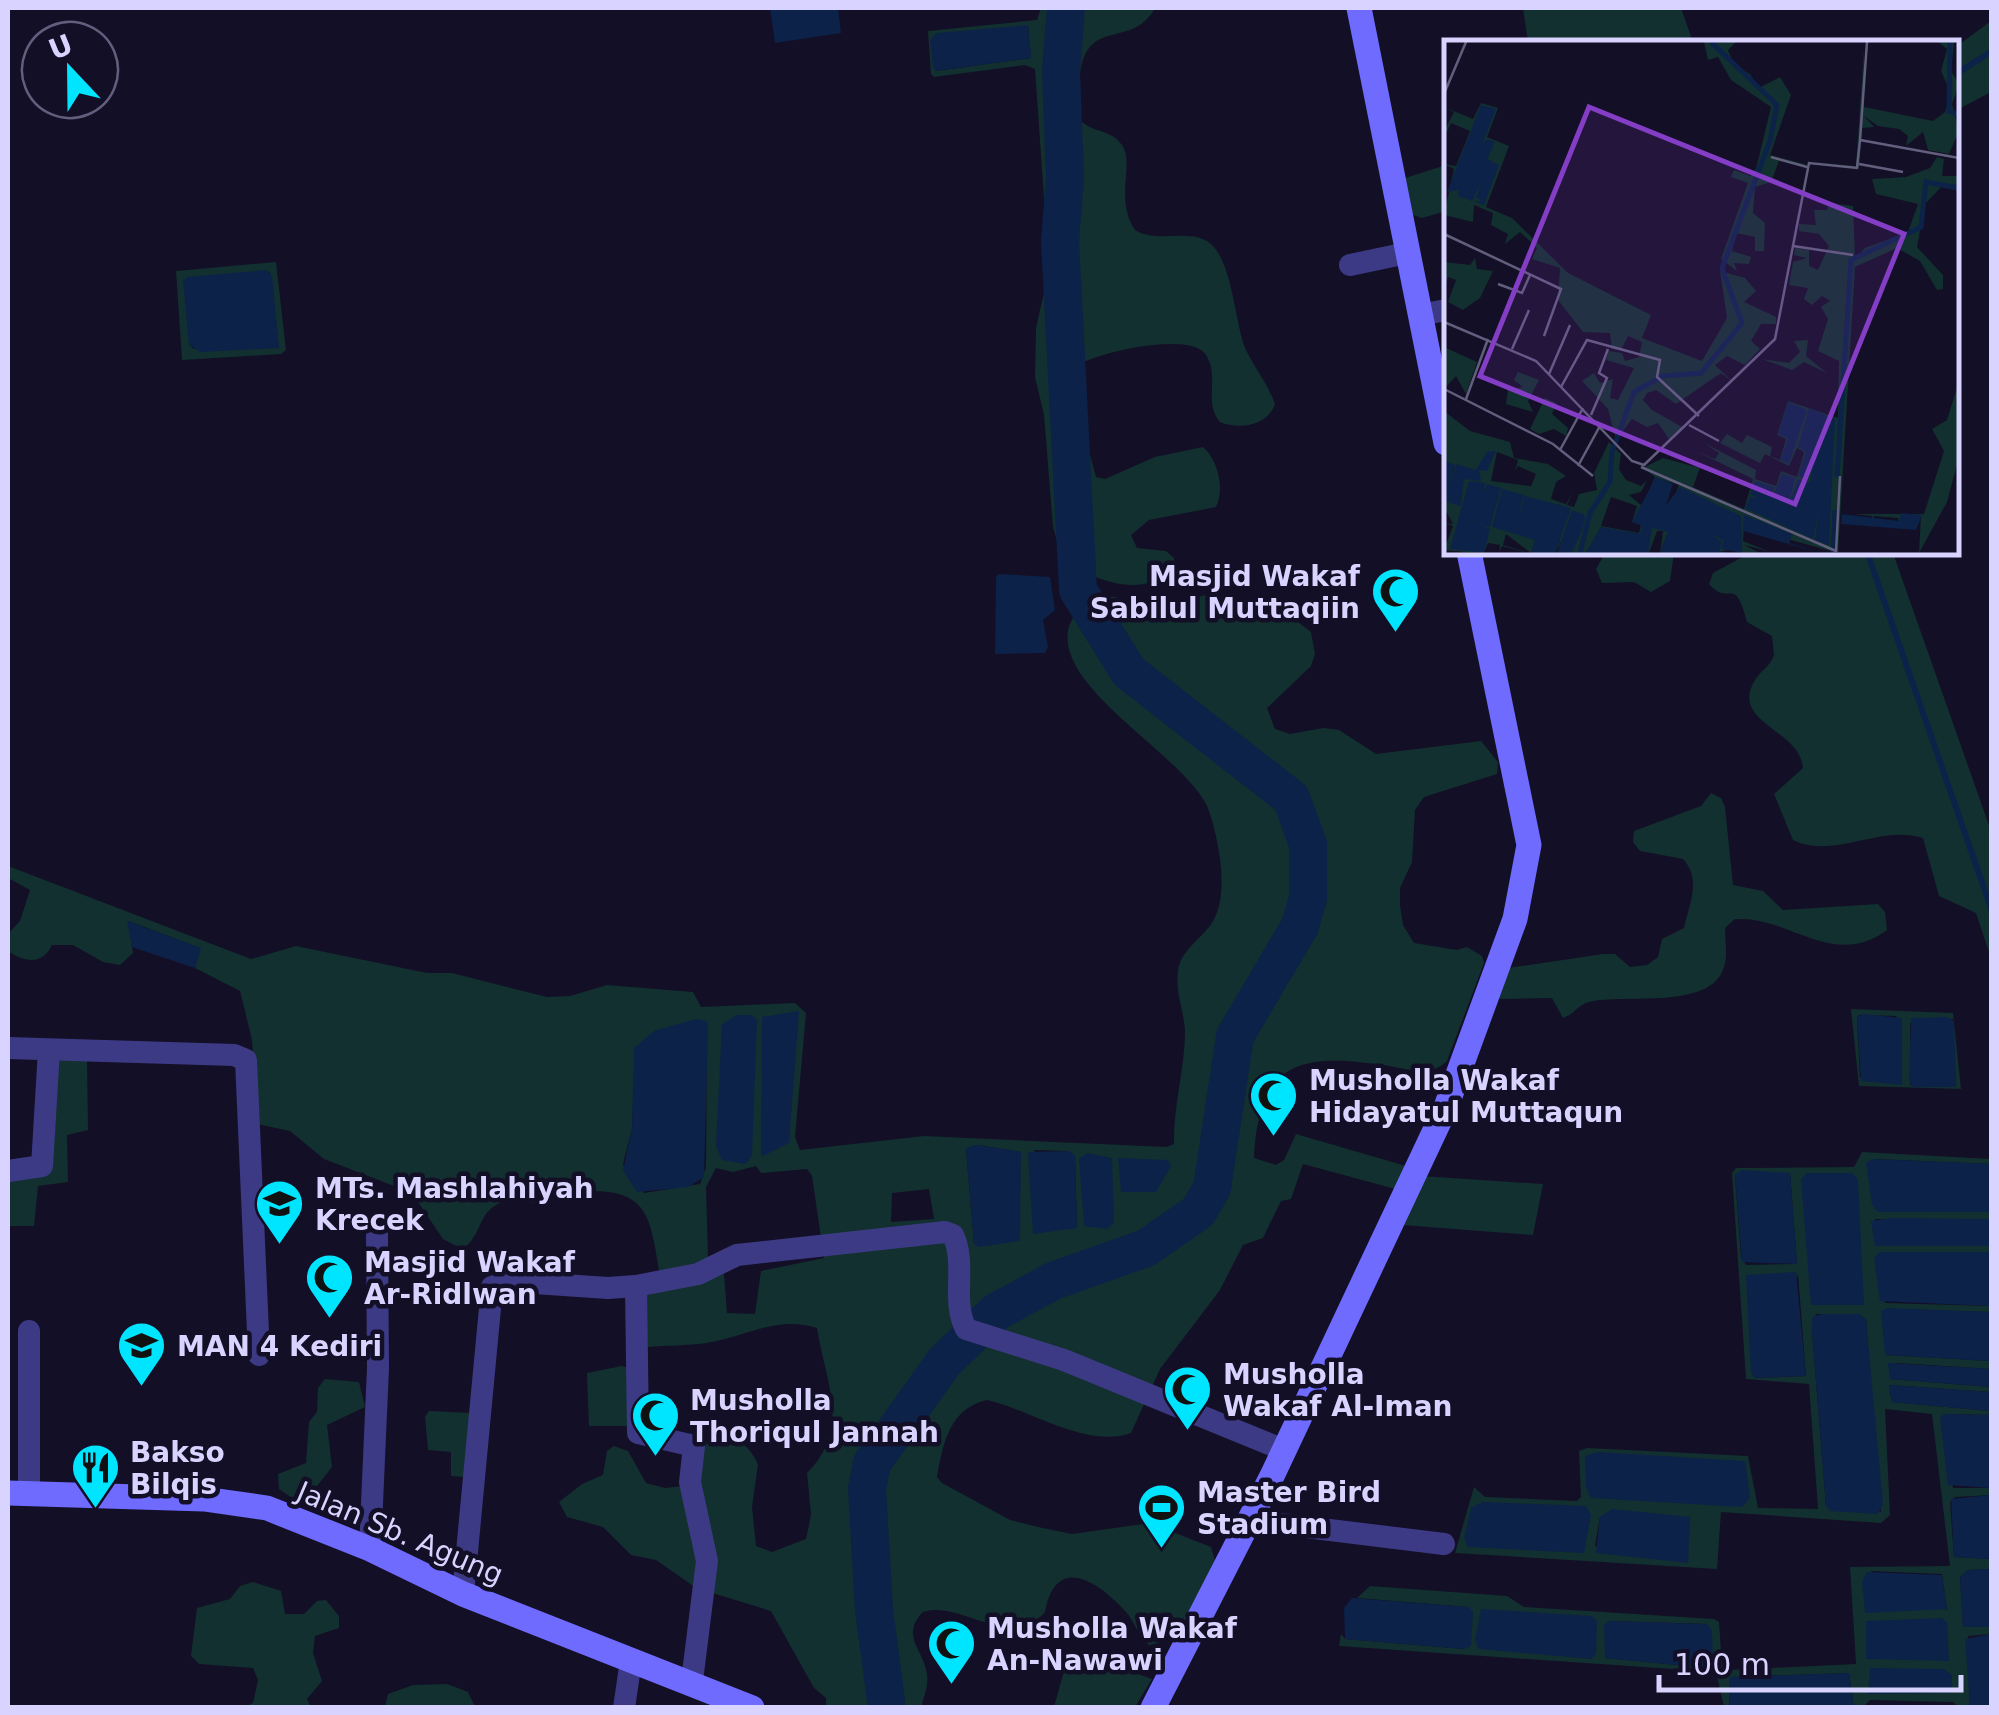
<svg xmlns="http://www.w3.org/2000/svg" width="1999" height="1715" font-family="'DejaVu Sans',sans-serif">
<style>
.green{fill:#12302f;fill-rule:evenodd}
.water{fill:#0c2248}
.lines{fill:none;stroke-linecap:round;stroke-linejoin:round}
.stream{stroke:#0c2248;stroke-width:6}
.river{stroke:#0c2248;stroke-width:38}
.street{stroke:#3d3a85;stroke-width:22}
.secondary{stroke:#6f6bff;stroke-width:25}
.labels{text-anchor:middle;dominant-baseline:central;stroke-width:9;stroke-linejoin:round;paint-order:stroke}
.poi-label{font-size:28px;font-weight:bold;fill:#d9d4ff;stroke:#130f26;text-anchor:start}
.street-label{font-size:28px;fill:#d9d4ff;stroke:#130f26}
.inset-river{fill:none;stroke:#0c2248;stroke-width:5}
.inset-road{fill:none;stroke:#625e7d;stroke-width:2.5}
.view{fill:#843dc5;fill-opacity:0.15;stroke:#843dc5;stroke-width:5}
.inset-edge{fill:none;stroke:#d9d4ff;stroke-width:5}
</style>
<rect width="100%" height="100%" fill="#130f26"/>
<!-- green -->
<g class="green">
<path d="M1041,8H1155C1128,58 1068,0 1081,121C1093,133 1111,129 1122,145C1135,164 1114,199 1135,230C1156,243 1183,230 1205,240C1232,253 1234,319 1245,348C1254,367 1268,384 1275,404C1268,426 1239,430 1220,422C1203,402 1220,377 1206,355C1192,331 1098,352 1079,365L1078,410L1096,477L1105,479L1155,457L1203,447C1218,460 1225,489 1216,507L1149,520L1131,535L1137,548L1166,551L1174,558L1175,571C1133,598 1105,580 1064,565L1053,527L1044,415L1035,377L1036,328L1045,288L1047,241L1035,69L1025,65L934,77L931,74L928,31L1037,20ZM1028,25L1031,58L936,71Z"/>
<path d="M1523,8H1681L1693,42H1528Z"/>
<path d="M1991,21V92L1957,110V46Z"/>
<path d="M1446,165V211L1422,218L1413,215L1405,178Z"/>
<path d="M276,262L286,350L281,354L182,360L176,271ZM270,272L279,348L194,349L189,344Z"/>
<path d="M1606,552L1674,553L1670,581L1651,592L1634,582L1602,583L1596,569Z"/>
<path d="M1750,553H1893L1991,831V958L1976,913L1939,896L1923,838C1880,824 1833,860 1793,840L1774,794L1803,768C1800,729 1729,723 1755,680C1761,670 1770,667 1774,655L1772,636L1747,622C1734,573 1731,608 1709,584L1713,573Z"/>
<path d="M1206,595L1228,596L1253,617L1298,622L1311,632L1315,654L1311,666L1267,708L1275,729L1290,734L1323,728L1339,730L1376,754L1481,741L1498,762L1497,774L1424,797L1415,810L1412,862L1400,888V905L1403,925L1414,943L1457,950L1467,947L1482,956L1484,963L1447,1061C1431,1077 1408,1069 1389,1066C1303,1053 1259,1058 1254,1158L1276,1165L1284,1160L1296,1134L1406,1166L1399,1190L1303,1164L1291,1199L1281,1201L1263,1238L1243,1245L1220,1290L1160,1369L1131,1433C1086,1449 1031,1410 987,1400C950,1408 943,1443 937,1477L942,1483L1010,1520L1038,1527L1072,1534L1150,1523L1211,1547L1215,1561C1201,1590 1186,1641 1149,1645C1138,1636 1135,1622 1126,1612C1098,1581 1056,1553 1045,1612C1011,1652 959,1599 923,1612C900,1636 923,1648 927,1674C929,1684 924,1697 921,1707H826V1698L814,1688L771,1611L696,1588L656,1560L631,1555L603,1527L567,1517L559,1502L582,1484L603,1475L607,1451L614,1446L628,1451L646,1483L665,1488L683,1486L694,1446C723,1434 743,1433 758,1464L752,1507L756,1546L772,1552L806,1539L811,1515L807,1473C852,1428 825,1381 817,1328C777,1315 745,1337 706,1343C687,1346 667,1345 648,1347L641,1295L724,1274L727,1313L755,1314L761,1271L824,1258L812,1176L807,1169L761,1173L756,1166L733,1172L716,1168L706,1187L708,1259L660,1275C656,1256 654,1231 645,1214C627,1181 574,1191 546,1201C528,1208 512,1192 493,1207C478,1218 480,1238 462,1249L443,1239L412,1193L324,1159L290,1131L257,1124L252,1040L240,991L195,968L200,948L128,921L133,953L120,965L103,962L73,945H52C42,966 24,962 8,951V934L20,921L30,890L8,878V866L251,959L296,946L427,973H452L547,997L570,996L607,985L693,992L701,1007L795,1003L806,1013L795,1137L800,1150L924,1136L1167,1147L1174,1144C1173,1106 1185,1069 1185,1031C1184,1011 1175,992 1178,971C1180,951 1201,939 1212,923C1230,895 1219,841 1209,811C1192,760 1058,692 1068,631C1072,609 1098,592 1120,598C1132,601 1141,612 1155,610C1172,607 1189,598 1206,595ZM707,1021L706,1167L700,1184L644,1193L623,1164L632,1129L634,1080L654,1031ZM977,1145L1021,1152L974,1244L966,1149ZM1034,1150L1068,1151L1075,1156L1077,1228ZM929,1189L934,1219L891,1222L892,1193Z"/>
<path d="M1711,793L1721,798L1725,807L1733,885L1763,891L1783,910L1878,904L1885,912L1887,930C1833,970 1791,916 1735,919L1725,928C1725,940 1728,956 1724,967C1711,1011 1624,993 1589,1002C1578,1005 1573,1015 1563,1018L1552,998L1500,999L1497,994L1508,968L1603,954H1615L1630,967L1647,965L1658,957L1662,939L1684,928C1689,904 1702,880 1683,859L1640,851L1633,842L1634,831L1701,806Z"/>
<path d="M1851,1009L1953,1013L1961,1089L1859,1086ZM1859,1015L1897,1016L1860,1078L1857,1018ZM1953,1019L1956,1087L1910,1085V1023Z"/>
<path d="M87,1058L88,1130L67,1135L68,1182L38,1186L34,1226H8V1174H39L51,1060Z"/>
<path d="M1862,1152L1991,1159V1164L1873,1159L1878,1212H1991V1219H1875V1246H1991V1252H1880L1885,1303L1991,1306V1312L1945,1311L1885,1355L1991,1361V1369L1896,1363L1890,1379L1991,1387V1392L1889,1385L1892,1402L1991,1411V1415L1944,1414L1953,1488H1991V1495L1955,1497L1950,1502L1954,1557L1991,1559V1569L1968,1570L1960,1577L1963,1627H1991V1634L1968,1636L1970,1707H1958L1953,1702L1870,1700L1863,1707H1854L1849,1673L1730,1677L1729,1707H1724L1716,1672L1339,1646L1341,1634L1345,1639L1465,1649L1468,1607L1357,1598L1370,1586L1507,1596L1524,1607L1714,1619L1719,1622L1722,1666L1728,1670L1856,1664L1850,1567L1950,1566L1932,1414L1885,1409L1890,1515L1881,1523L1721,1512L1717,1569L1455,1553L1474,1487L1485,1497L1577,1501L1581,1497L1579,1451L1587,1448L1748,1456L1758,1508L1818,1509L1809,1384L1746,1379L1732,1173L1736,1168L1854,1167ZM1790,1173L1797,1264L1746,1265L1741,1257L1735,1176ZM1798,1274L1806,1376L1756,1378ZM1816,1314H1859L1866,1320L1881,1512L1826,1506L1812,1331ZM1600,1517L1690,1559L1595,1546ZM1870,1571L1942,1574L1947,1610ZM1609,1621L1707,1624L1709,1668L1606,1658L1604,1626Z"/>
<path d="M1421,1176L1543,1184L1533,1235L1402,1225Z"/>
<path d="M622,1366L629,1368V1426H589L587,1373Z"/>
<path d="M325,1379L359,1382L365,1407L327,1425L332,1467L302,1505L279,1489L278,1474L306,1463L309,1422L317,1412L318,1388Z"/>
<path d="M429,1411L471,1413L464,1477L451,1476V1452L428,1450L425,1417Z"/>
<path d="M253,1582L281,1591L285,1614H304L317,1601L326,1600L339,1616V1628L315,1636L313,1653L322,1681L307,1699L311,1707H244L253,1703L258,1680L253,1668L199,1664L191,1656L197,1608L230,1599L240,1586Z"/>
<path d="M1087,1656L1152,1679L1135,1707H1054L1067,1660Z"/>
<path d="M447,1684L468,1692L475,1707H385L388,1694L413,1685Z"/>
</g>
<!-- water -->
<g class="water">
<path d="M770,8H838L841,33L775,43Z"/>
<path d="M1028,25L1031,58L935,71L933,67L930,40L937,33Z"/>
<path d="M266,270L272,275L279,348L200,352L189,344L183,281L187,277Z"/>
<path d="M999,574L1050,577L1055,610L1043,620L1048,647L1045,653L995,654L996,577Z"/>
<path d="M127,921L201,948L195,968L132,947Z"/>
<path d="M799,1011L789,1143L761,1157L762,1017Z"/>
<path d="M1863,1014L1902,1018V1085L1861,1081L1857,1017Z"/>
<path d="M737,1015H752L757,1020L752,1155L746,1164L722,1160L716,1146L722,1024Z"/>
<path d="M1948,1017L1954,1022L1956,1087H1913L1909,1081L1911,1018Z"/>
<path d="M696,1019L707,1021L708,1026L704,1177L688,1187L637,1192L623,1170L632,1129L634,1048L654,1031Z"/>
<path d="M977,1145L1021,1152L1020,1241L979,1247L974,1244L966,1148Z"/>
<path d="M1068,1151L1075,1155L1077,1228L1033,1234L1028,1152Z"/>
<path d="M1087,1153L1112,1158L1114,1222L1108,1229L1084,1226L1079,1159Z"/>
<path d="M1118,1158L1168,1160L1171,1166L1156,1192H1121Z"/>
<path d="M1873,1159L1991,1164V1212H1878L1872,1205L1866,1163Z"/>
<path d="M1742,1170L1790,1173L1797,1264L1742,1262L1735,1175Z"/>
<path d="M1807,1173H1852L1858,1179L1864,1305H1811L1801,1179Z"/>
<path d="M1892,1218L1991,1219V1246H1875L1871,1221Z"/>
<path d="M1880,1252H1991V1306L1880,1301L1874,1258Z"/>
<path d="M1796,1272L1806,1376L1755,1378L1751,1373L1746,1275Z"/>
<path d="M1887,1308L1991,1312V1361L1885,1355L1881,1311Z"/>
<path d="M1822,1314H1859L1866,1320L1883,1504L1878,1514L1830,1511L1826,1506L1812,1331V1317Z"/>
<path d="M1888,1363L1991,1369V1387L1890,1379Z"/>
<path d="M1889,1385L1991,1392V1411L1892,1402Z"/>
<path d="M1944,1414L1991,1415V1488L1948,1485L1940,1418Z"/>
<path d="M1597,1452L1745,1461L1750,1498L1742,1507L1591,1498L1586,1487L1585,1456Z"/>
<path d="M1991,1495V1559L1954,1557L1951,1499Z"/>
<path d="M1483,1502L1586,1506L1591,1515L1584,1553L1468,1547L1464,1538L1471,1508Z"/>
<path d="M1612,1509L1690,1517L1688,1563L1596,1553L1600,1517Z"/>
<path d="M1991,1569V1627H1963L1960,1577L1968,1570Z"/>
<path d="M1867,1572L1942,1575L1947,1609L1865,1613L1862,1581Z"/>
<path d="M1352,1598L1468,1607L1473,1611L1471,1646L1465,1649L1345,1639L1344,1608Z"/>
<path d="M1481,1609L1592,1616L1597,1621L1596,1654L1591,1659L1479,1649L1475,1640Z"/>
<path d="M1942,1618L1947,1623L1949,1661L1866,1659V1621Z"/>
<path d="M1609,1621L1707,1624L1712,1630L1713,1664L1709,1668L1605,1658L1604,1626Z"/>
<path d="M1991,1634V1707H1970L1965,1639Z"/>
<path d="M1870,1668L1944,1669L1952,1675V1693L1868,1694Z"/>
<path d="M1849,1673L1854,1707H1729L1730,1677Z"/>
</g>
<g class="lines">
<!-- stream -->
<g class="stream">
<path d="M1956,74L1992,51"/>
<path d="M1867,552L1992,911"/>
</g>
<!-- river -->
<path class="river" d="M887,1708L874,1610L867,1488L872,1463L944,1362L996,1312L1053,1281L1146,1248L1198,1212L1212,1188L1235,1036L1300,926L1308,898V844L1291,798L1129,672L1078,590L1060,241L1065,177L1061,71L1066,8"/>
<!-- street -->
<g class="street">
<path d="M1350,265L1407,253"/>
<path d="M1420,315L1446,310"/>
<path d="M8,1048L234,1055L246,1060L259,1355"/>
<path d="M8,1171L42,1166L49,1050"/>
<path d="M636,1286L638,1433L694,1446L690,1482L707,1561L692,1681"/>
<path d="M29,1493V1331"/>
<path d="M1249,1520L1444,1544"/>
<path d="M370,1549L378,1368L377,1234"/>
<path d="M463,1594L492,1287L503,1281L608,1288L636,1286L698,1274L737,1255L945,1232L953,1235C967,1264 951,1301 966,1329L1064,1360L1284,1450"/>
<path d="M624,1708L631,1660"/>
</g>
<!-- secondary -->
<g class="secondary">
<path d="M1359,8L1446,443"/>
<path d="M8,1493L204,1499L267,1508L370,1549L463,1594L752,1708"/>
<path d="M1153,1708L1272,1476L1446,1107L1515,919L1529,845L1469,552"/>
</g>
</g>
<!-- icons -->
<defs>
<symbol id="mosque-pin" viewBox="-11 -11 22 30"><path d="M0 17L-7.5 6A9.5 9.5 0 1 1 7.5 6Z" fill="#00e5ff" stroke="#130f26"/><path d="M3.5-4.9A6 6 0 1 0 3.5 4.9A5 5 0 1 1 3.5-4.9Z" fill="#111"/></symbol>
<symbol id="school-pin" viewBox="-11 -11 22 30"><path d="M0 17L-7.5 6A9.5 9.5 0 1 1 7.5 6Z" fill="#00e5ff" stroke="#130f26"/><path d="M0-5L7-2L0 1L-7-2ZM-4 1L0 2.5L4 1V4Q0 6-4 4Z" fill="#111"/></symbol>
<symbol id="restaurant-pin" viewBox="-11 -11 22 30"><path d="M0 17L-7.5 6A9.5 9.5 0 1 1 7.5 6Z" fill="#00e5ff" stroke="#130f26"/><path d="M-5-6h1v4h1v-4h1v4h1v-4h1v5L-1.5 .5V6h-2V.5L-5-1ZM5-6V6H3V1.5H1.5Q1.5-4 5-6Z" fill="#111"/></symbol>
<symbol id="stadium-pin" viewBox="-11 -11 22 30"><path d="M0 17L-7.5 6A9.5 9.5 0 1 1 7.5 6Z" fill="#00e5ff" stroke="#130f26"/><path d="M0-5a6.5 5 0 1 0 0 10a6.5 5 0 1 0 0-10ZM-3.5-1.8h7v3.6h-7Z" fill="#111"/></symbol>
</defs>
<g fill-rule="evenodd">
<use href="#mosque-pin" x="1368" y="564" width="55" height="75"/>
<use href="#mosque-pin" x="1246" y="1068" width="55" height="75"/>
<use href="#school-pin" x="252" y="1176" width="55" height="75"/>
<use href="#mosque-pin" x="302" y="1250" width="55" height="75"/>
<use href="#school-pin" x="114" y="1318" width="55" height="75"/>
<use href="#mosque-pin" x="1160" y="1362" width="55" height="75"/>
<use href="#mosque-pin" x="628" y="1388" width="55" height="75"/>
<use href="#restaurant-pin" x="68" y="1440" width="55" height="75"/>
<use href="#stadium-pin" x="1134" y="1480" width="55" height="75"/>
<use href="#mosque-pin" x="924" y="1616" width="55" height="75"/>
</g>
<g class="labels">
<!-- poi labels -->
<g class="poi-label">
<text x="1360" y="576" text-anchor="end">Masjid Wakaf<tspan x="1360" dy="32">Sabilul Muttaqiin</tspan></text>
<text x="1309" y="1080">Musholla Wakaf<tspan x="1309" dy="32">Hidayatul Muttaqun</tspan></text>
<text x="315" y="1188">MTs. Mashlahiyah<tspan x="315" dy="32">Krecek</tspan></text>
<text x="364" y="1262">Masjid Wakaf<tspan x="364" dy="32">Ar-Ridlwan</tspan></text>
<text x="177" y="1346">MAN 4 Kediri</text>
<text x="1223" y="1374">Musholla<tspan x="1223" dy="32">Wakaf Al-Iman</tspan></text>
<text x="690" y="1400">Musholla<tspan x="690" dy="32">Thoriqul Jannah</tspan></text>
<text x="130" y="1452">Bakso<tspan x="130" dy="32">Bilqis</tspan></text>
<text x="1197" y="1492">Master Bird<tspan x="1197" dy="32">Stadium</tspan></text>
<text x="987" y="1628">Musholla Wakaf<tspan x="987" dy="32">An-Nawawi</tspan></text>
</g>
<!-- street labels -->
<g class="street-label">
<text transform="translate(400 1533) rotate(23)">Jalan Sb. Agung</text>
</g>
</g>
<!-- overview -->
<g transform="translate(1444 40)">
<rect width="515" height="515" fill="#130f26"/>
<path d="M260,2H292L284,10L291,27L306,34L315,48L336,37L347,55L326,115L360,124L361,119L360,126L335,121L327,142L311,147L309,173L321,183L320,211H311V197L292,193L288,211L307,217L305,224L290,223L293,231L277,219L304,143L287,137L290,130L307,136L312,129L327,67L287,40L274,17L264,20ZM494,2H510L507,31L515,44L508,64L515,91L505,114L484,110L479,92L462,106L464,96L455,89L434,86L420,76L430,87L418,88L415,128L366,122L412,126L420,10V67L489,81L501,72L507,54L497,31L503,9ZM37,63L54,68L43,97L65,106L42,167L68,178L124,233L207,275L198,298L258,321L283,278L276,231L301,238L312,251L300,262L332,277V284H317L307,301L316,309L301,325L283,316L271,325L290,343L277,333L232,364L212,350L203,353L199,360L208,370L238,387L225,399L214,383L203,387L188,379L172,400L164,369L138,341L150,333L156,343L169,339L166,358L174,360L190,328L162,320L165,311L178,313L181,321L195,317L198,302L184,296L177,310L168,309L166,293L139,292L114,260L116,228L88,219L93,208L76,192L61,204L64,194L47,185L49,173L30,165L29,182L0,175L10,129L0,124L12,126L26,91L7,83L3,92L0,91L10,72L0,67L29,79ZM493,117L500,119L498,136H515V151L497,147L481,164L473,207L499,235V249L493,250L476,221L453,208L411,227L394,513L300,487L299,501L324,511L300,505L316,513H298L297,507L270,513L264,507L260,513L255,504L250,513L249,502L245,513L230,508L226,513L231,498L223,495L216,513L219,491H213L205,513H195L196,494L187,513L194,494L187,493L180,513L186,493L169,513H154L163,489L157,487L142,513H128V502L123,513L126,502L119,499L111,513L116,499L111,497L105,513L108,493L99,513L101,492L92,513L95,490L87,513L62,494L59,505L84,513L58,506L55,513L56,505L44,503L40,513L42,501L28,512L33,513L0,510L9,486L0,483L9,484L0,467V444L8,436L0,432L9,434L11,426L0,421V371L26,391L66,402L70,418L104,424L122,436L112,442L107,459L122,464L129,452L123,465L130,467L135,454L153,450L150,433L165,402L177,414L175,429L182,440L197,446L203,440L197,452L185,455L198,466L211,437L199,428L219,418L256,428L249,447L300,469L309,439L252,411L271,419L275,413L260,403L312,430L311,439L332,446L337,431L353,437L360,412L353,408L345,426L321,414L316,423L276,403L283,394L298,403L303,395L328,407L326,416L336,420L342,399L333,395L344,361L394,378L395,321L374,311L384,279L377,267L386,261L378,256L368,265L360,259L364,248L345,245L349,222L363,218L350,215L351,208L365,210V226L374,230L385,206L375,194L355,191V184L372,185L370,170H383L385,163L409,166L411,219L421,208L464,192L474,164L432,154L428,139L462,137L486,128ZM53,412L74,420L71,431L74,426L92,434L87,446L47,441ZM219,440L235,445L222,477L206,470L212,456L223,461L213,455ZM167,457L193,466L188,482L197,485L195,493L157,486ZM31,218L33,229L49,231L36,258L19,270L4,262L12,240L4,237L0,249V222L26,225ZM364,300L362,316L383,333L360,322L348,330L318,319L345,323L356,312L350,301ZM2,308L33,322L22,354L12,336L0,349ZM74,332L95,340L84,361L89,372L62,364L64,350L79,347L70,340ZM515,341V417L503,462L475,513L477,475L457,478L455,489L454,478L430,476L427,486L428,476L410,474H480L500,411L488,389L503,380ZM101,358L112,363L108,374L124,388L122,396L110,389L95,394L86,389Z" fill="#12302f" fill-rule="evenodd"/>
<path d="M37,65L52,69L38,105L43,99L51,102L43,119L55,125L40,165L30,161H38L32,157L40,136L28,161L14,156L15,150L3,152ZM344,362L363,370L345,424L337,420L344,398L334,395ZM365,368L391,379L385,505L371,500L375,467L369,499L301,468L306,457L314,458L306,454L311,441L330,447L328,459L338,434L351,438L344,467L354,439L366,443L369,426L364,440L354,436L362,412L354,407ZM52,411L43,431L35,430L37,441L20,439L17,466L2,462L3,455L0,463V421L11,425L6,447L13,424L32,430L43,412ZM212,437L229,444L222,465L236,447L297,476L298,513L277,509L280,500L261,492L278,501L275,511L283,513H216L224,492L208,488L204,513H142L157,487L196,494L198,485L188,482ZM25,441L41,443L40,452L43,444L57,448L46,487H40L46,489L40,513L6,509ZM58,449L80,455L72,489L81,456L127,468L111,513H87L91,500L48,487ZM128,470L141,475L140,484L128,513H113ZM457,473L478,475L472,490L397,484L398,474L455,481ZM300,475L348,494L345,503L376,513L299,491Z" fill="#0c2248"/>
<path class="inset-river" d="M506,2L505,71L515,75M393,437L407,220L477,187L482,142L515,148M136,513L146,473L166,442L168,412L190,352L219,336L257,333L298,283L278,228L326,101L333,65L267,2M389,513L391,470"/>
<path class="inset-road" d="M0,54L22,2M416,100L423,2M327,117L363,127M415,124L459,132M0,194L117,249L100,296M349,206L409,215M54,244L78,253L86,235M0,282L92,321L188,421L200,425L331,299L365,123L413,128L416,100L515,118M68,309L85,270M105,334L126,285M117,347L143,300L216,320L213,337L255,376M0,349L109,404L149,436M22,359L44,299M147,375L163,338L155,333L164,309M245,385L275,401M116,410L139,368M134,426L157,384M197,427L392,511M392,512L396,436"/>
<path class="view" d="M145,67L460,194L351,464L36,336Z"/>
<rect width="515" height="515" class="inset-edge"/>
</g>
<!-- border -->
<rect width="1999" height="1715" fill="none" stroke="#d9d4ff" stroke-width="20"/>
<!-- north arrow -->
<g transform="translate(70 70) rotate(338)"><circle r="48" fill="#130f26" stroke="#625e7d" stroke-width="2.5"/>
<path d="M0-8L18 38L0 25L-18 38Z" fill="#00e5ff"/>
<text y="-15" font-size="28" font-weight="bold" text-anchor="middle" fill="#d9d4ff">U</text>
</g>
<!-- scale -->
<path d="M1659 1675v15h302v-15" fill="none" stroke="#d9d4ff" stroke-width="5"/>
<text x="1674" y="1675" font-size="30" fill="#d9d4ff" stroke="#130f26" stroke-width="8" paint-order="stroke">100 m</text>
</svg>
